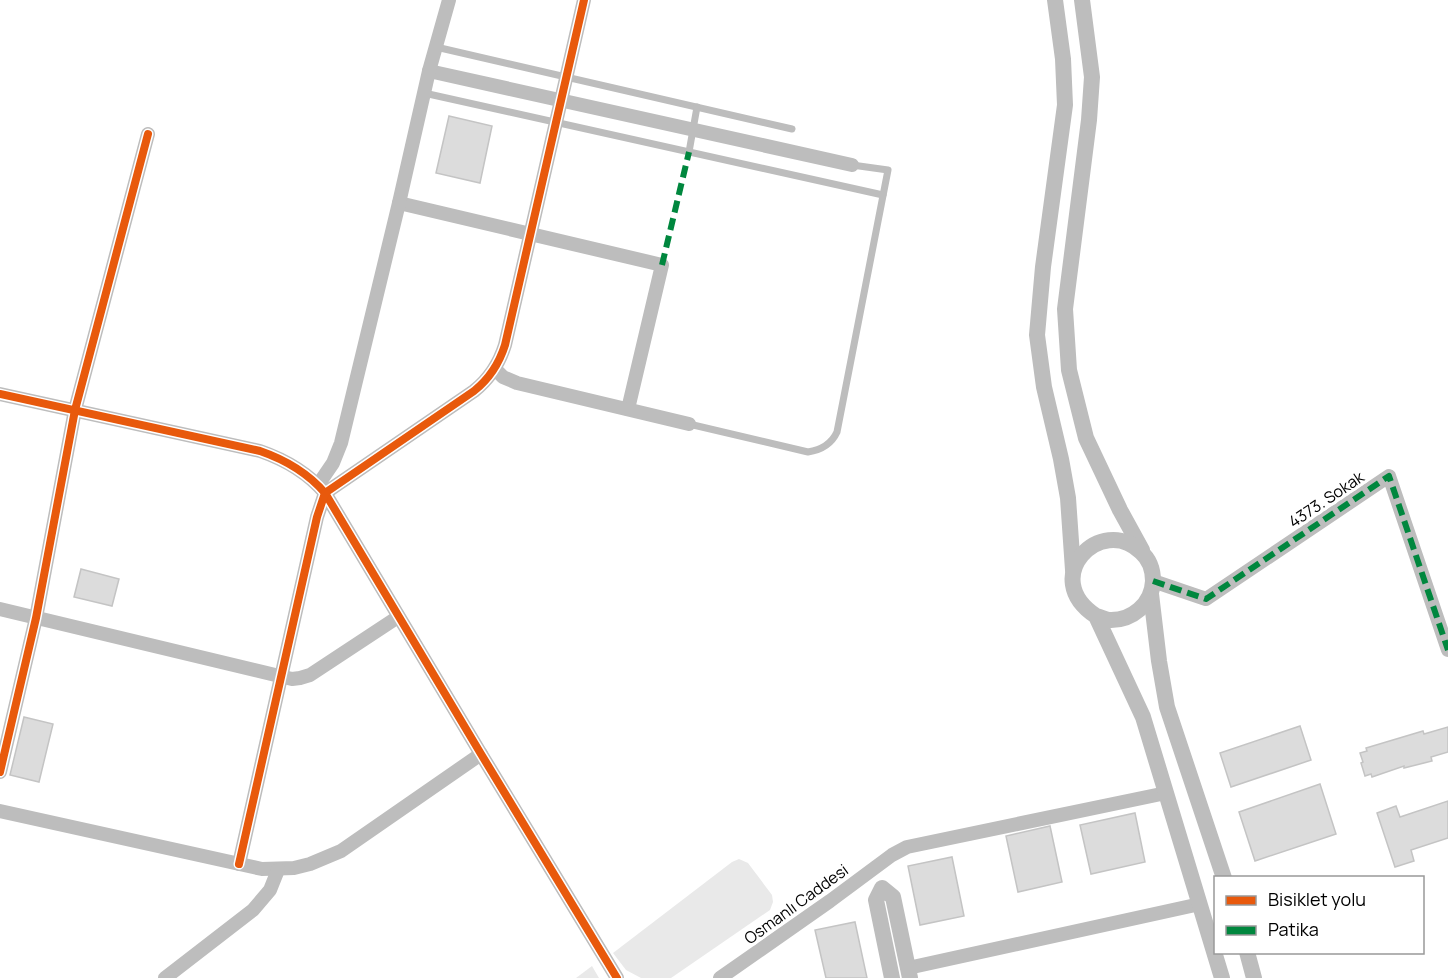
<svg xmlns="http://www.w3.org/2000/svg" width="1448" height="978" font-family="Manrope,sans-serif">
<style>
.green{fill:#e9e9e9}
.building{fill:#dcdcdc;stroke:#c4c4c4;stroke-width:1.5}
.lines{fill:none;stroke-linecap:round;stroke-linejoin:round}
.service{stroke:#bdbdbd;stroke-width:7}
.minor{stroke:#bdbdbd;stroke-width:14}
.tertiary{stroke:#bdbdbd;stroke-width:16}
.quiet{stroke:#00873e;stroke-width:6;stroke-dasharray:12 6;stroke-linecap:butt}
.cycleway-casing{stroke:#fff;stroke-width:11}
.cycleway{stroke:#e8590c;stroke-width:8}
.labels{text-anchor:middle;dominant-baseline:central;stroke-width:6;stroke-linejoin:round;paint-order:stroke}
.street-label{font-size:16px;fill:#000;stroke:#fff}
</style>
<rect width="100%" height="100%" fill="#fff"/>
<!-- green -->
<g class="green">
<path d="M739,859L748,863L772,895L773,902L770,910L671,978H641L626,970L613,953L732,862Z"/>
<path d="M592,966L599,978H576Z"/>
</g>
<!-- building -->
<g class="building">
<path d="M449,116L492,126L480,183L436,173Z"/>
<path d="M81,569L119,579L112,606L74,597Z"/>
<path d="M24,717L53,724L39,782L10,775Z"/>
<path d="M1300,726L1311,760L1231,787L1220,753Z"/>
<path d="M1448,727V752L1431,757L1432,761L1404,768V766L1372,777L1371,774L1365,776L1361,763L1363,762L1360,753L1367,751L1366,748L1423,731L1424,734Z"/>
<path d="M1320,784L1336,834L1255,861L1239,812Z"/>
<path d="M1448,801V838L1411,850L1414,861L1395,867L1377,813L1396,806L1400,817Z"/>
<path d="M1135,813L1145,862L1091,874L1080,825Z"/>
<path d="M1050,826L1062,882L1018,892L1006,836Z"/>
<path d="M952,857L964,916L920,925L908,866Z"/>
<path d="M855,922L867,978H826L815,930Z"/>
</g>
<g class="lines">
<!-- service -->
<g class="service">
<path d="M436,47L792,129"/>
<path d="M424,93L883,195"/>
<path d="M689,152L697,107"/>
<path d="M689,424L808,452C821,450 831,445 837,432L888,170L852,165"/>
</g>
<!-- minor -->
<g class="minor">
<path d="M429,71L852,165"/>
<path d="M399,203L662,265L628,409"/>
<path d="M495,369L503,377L517,383L689,424"/>
<path d="M0,394L260,451C286,460 307,472 325,493L481,754L617,978"/>
<path d="M318,485L333,463L341,443L399,203L429,71L449,0"/>
<path d="M1153,581L1206,599L1389,476L1448,650"/>
<path d="M0,609L292,679L300,678L310,675L398,617"/>
<path d="M0,772L36,618L75,410L148,134"/>
<path d="M0,811L262,869L294,868L310,864L341,851L481,754"/>
<path d="M239,864L317,517L325,493L474,391C489,379 499,364 505,345L584,0"/>
<path d="M908,968L1200,904"/>
<path d="M165,978L253,910L270,890L278,870"/>
<path d="M720,978L830,901L892,855L907,847L1166,793"/>
</g>
<!-- tertiary -->
<g class="tertiary">
<path d="M1055,0L1063,59L1065,105L1043,267L1037,335L1044,387L1061,459L1068,498L1073,570"/>
<path d="M1082,0L1092,77L1089,120L1065,309L1069,370L1086,438L1120,510L1142,550"/>
<path d="M1151,594L1159,661L1167,707L1224,878"/>
<path d="M1096,616C1100,617 1105,619 1109,620C1132,621 1152,604 1153,581C1153,570 1149,559 1141,552C1101,513 1038,578 1096,616L1143,717L1222,978"/>
<path d="M1247,952L1254,978"/>
<path d="M892,978L876,900L882,888L893,897L910,978"/>
</g>
<!-- quiet -->
<g class="quiet">
<path d="M662,265L689,152"/>
<path d="M1153,581L1206,599L1389,476L1448,650"/>
</g>
<defs>
<g id="cycleway">
<path d="M0,394L260,451C286,460 307,472 325,493L481,754L617,978"/>
<path d="M0,772L36,618L75,410L148,134"/>
<path d="M239,864L317,517L325,493L474,391C489,379 499,364 505,345L584,0"/>
</g>
</defs>
<!-- cycleway casing -->
<use href="#cycleway" class="cycleway-casing"/>
<!-- cycleway -->
<use href="#cycleway" class="cycleway"/>
</g>
<g class="labels">
<!-- street labels -->
<g class="street-label">
<text transform="translate(1326 499) rotate(-34)">4373. Sokak</text>
<text transform="translate(796 904) rotate(-36)">Osmanlı Caddesi</text>
</g>
</g>
<!-- legend -->
<rect x="1214" y="876" width="210" height="78" fill="#ffffff" stroke="#999999" stroke-width="1.5"/>
<rect x="1226" y="896" width="30" height="9" fill="#e8590c" stroke="#999999" stroke-width="1.5"/>
<text x="1268" y="906" font-size="18" fill="#000000">Bisiklet yolu</text>
<rect x="1226" y="926" width="30" height="9" fill="#00873e" stroke="#999999" stroke-width="1.5"/>
<text x="1268" y="936" font-size="18" fill="#000000">Patika</text>
</svg>
